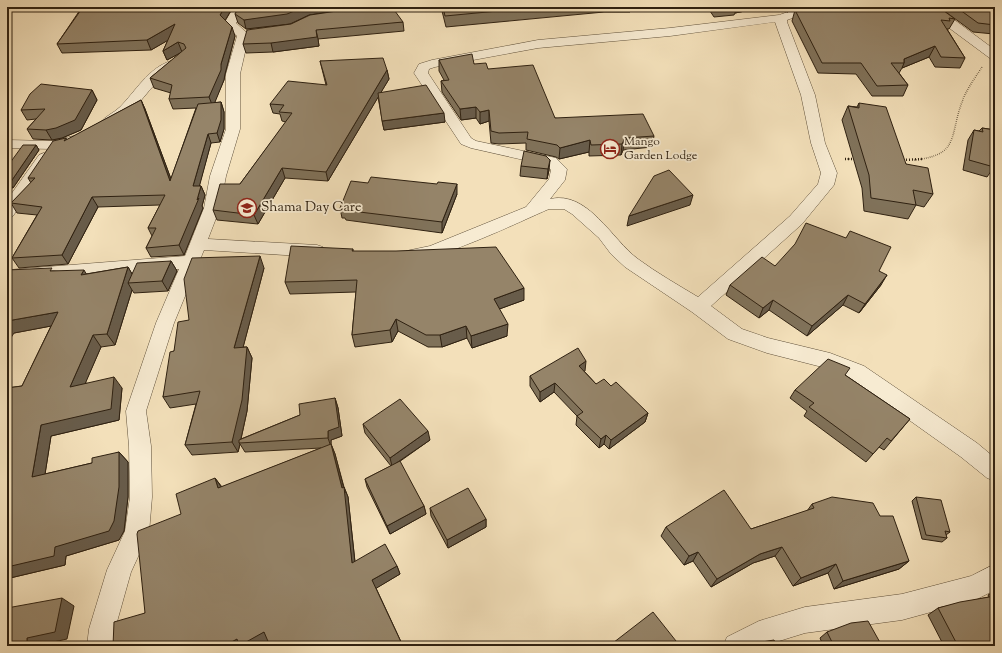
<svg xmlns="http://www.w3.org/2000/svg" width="1002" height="653" font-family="'Sorts Mill Goudy',serif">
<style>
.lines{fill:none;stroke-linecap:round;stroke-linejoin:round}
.minor-casing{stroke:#60513b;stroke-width:1}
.path-far1{stroke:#2f2111;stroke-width:1.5;stroke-dasharray:0.5 1.5;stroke-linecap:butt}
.path{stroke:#2f2111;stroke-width:2.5;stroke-dasharray:1 2;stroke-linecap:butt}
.minor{fill:#f7ebd2;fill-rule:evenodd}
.wall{fill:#80725a;stroke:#2f2111}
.shaded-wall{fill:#685c4a;stroke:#2f2111}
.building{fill:#958469;stroke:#2f2111}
.labels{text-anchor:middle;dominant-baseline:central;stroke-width:3.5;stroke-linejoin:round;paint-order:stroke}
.far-poi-label{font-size:12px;fill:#2f2111;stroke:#f7ebd2;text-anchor:start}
.poi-label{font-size:14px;fill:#2f2111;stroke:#f7ebd2;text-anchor:start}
</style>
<rect width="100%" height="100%" fill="#f3e0ba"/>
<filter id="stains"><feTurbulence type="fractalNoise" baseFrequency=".005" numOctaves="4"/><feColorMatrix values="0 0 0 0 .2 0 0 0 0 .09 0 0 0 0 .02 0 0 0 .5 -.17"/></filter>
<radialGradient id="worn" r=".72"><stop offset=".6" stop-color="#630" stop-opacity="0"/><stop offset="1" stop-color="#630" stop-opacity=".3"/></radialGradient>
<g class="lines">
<defs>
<g id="minor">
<path d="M234,7H246L236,23L249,35L240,74V129L226,176L220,208L208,239L317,245L323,247L326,251L323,255L317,257L204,250L174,323L146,411L151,446L152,497L149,533L131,572L115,629L113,646H87L89,629L107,570L125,531L130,497L129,446L126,411L156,323L179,269L7,282V270L185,256L204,208L210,176L226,129V74L237,36L224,24Z"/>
<path d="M924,7H937L995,50V60L991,59L937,19Z"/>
<path d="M794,10L798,12L800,14L798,16L787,20V22L815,95L825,143L837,173L834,185L802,224L711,306L742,329L768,338L830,353L864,366L977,443L995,458V481L987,478L961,457L850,378L826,368L767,353L728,339L692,312L625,267L611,254L599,238L572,214L564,209H549C523,220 429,266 406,259L403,255L406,251L430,246L526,207L549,179L551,170L546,165L471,148L461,144L414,73L419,64L432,60L538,40L670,28L779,15ZM775,22L801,95L811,143L821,173L818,184L790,216L698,297C678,285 657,273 638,259C612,240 588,190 550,199L565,180L567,169L556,158L476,141L471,138L428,73L429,69L435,67L538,48L670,36Z"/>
<path d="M171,61L176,62L177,65L176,68C170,72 163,76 158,81C145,93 122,131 102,126L100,123C105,116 114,113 120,107C135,92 149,67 171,61Z"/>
<path d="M74,136L79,137L81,140L79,143L52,149L7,148V140L52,141Z"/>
<path d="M44,153L49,155L52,158L13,216L7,217V200L39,155Z"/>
<path d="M995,564V590L975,600L902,620L805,633L763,646H723L727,637L759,621L805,607L902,594L971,576Z"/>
</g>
</defs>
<!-- minor casing -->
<use href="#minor" class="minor-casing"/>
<!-- path-far1 -->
<g class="path-far1">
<path d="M845,159H856"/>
<path d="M914,160C960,155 949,137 962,102C966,90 975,78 982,67"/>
</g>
<!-- path -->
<g class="path">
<path d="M845,159H856"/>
<path d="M903,160L922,159"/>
</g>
<!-- minor -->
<use href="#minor" class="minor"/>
</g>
<!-- wall -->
<g class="wall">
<path d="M77,7H233L225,20L235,36L225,74L224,80L214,103L221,102L224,112V129L220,142L211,143L199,186H201L205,195L202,206L203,208L184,255L151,257L146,248L152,236L148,228L160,205L98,207L68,264L19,268L12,258L37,215L17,213L11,203L31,183L28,178L66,138L67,140L141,100L145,109L171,179L196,108L173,109L169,99L171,93L154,88L150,78L182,52L167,60L163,51L168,40L151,50L62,53L57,44L80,10L79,11Z"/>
<path d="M239,7H361L309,15L290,24L246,29L238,23L235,14Z"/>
<path d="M441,7H631L630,12H604L446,27Z"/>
<path d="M709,7H765L735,13L734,15L714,17L710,11Z"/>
<path d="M785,7H928L926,11L955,19L949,29H947L965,58L960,68L935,67L929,57L902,68L899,73L908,85L903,96H872L856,74L818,73L792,21L795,10L809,8H799L787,12Z"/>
<path d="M939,7H995V8H988L995,19V33L994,34L973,32Z"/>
<path d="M403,22L404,31L318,39L319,46L273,52L246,53L243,44L291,24Z"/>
<path d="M439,60L474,64L488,69L555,118L654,136L652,147L623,150L621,155L589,156V152L559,159L556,157L526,150V143L499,144L491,143L489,121L480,124L476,118L461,120L442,92L441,81L444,80L439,71Z"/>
<path d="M320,61L387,70L389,79L381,92L445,122L384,130L378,97L328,181L285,178L258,224L217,220L213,210L240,184L286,122L282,121L280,114L273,113L270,104L326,85Z"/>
<path d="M92,90L97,100L81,130L62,138L52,140L33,139L27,129L36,119L27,120L21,110Z"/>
<path d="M859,103L906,164L933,194L924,207L916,205L908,219L864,211L862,188L842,120L848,106L857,107Z"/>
<path d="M982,128L995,130V164L994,167L987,177L963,170L968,140L974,130L979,131Z"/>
<path d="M36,145L39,150L13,188H7V167Z"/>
<path d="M546,156L549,170L547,179L520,176L521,166Z"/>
<path d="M457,194L442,233L346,220L345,218H342L340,208Z"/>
<path d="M353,249V251L524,300L499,309L507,336L472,348L467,338L442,347H428L398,331L392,342L355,347L352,335L356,292L290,294L285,282Z"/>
<path d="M171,261L177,271L168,291L134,293L132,290L115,345L101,347L85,383L122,388L119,420L51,436L45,474L92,463L119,452L128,462V497L124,531L119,540L66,556L65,565L10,578L7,598V388L22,386L51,326L14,333L7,270L54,271L86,274L128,267L132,274Z"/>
<path d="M775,266L879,271L881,285L859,313L843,305L807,336L769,310L759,318L726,295L730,285Z"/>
<path d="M264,268L243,347H247L252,358L247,411L241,439L300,415L335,398L338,408L342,436L331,440V444L335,454L344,487L348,497L355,562L397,566L400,574L376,588L403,646H270L268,641L145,613L181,514L215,478L222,487L321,448L245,452L240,444L238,452L192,455L185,445L196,404L170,408L163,397L174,351L189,320Z"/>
<path d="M584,371L596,384L611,386L648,413L645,422L609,449L604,444L599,448L576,425L577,416L554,392L540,402L530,386V376L585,371Z"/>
<path d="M845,375L910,419L884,450L879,447L866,462L804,416L807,411L790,398L795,390Z"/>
<path d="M363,424L430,440L399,462L424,506L426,514L390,534L367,487L365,479L391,466L365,433Z"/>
<path d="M916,497L950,532L946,535L947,538L942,542L922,539L912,501Z"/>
<path d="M812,504L880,516L909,561L899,569L834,589L828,573L793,586L775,556L753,563L711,587L693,561L684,565L661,536L666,527L751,529L807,511Z"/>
<path d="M430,508L486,519V527L448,548L431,516Z"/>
<path d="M995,591V646H944L928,615L938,608L989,597L988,595Z"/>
<path d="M827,632L882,646L822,643L820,638Z"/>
</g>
<!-- shaded-wall -->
<g class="shaded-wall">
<path d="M225,7H233L223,24L220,15Z"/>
<path d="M304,7H361L309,15L290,24L246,29L244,20Z"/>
<path d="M736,7H765L735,13Z"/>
<path d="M789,7H800L799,8L787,12Z"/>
<path d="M175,24L179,34L151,50L147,40Z"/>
<path d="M232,27L235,36L225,74L224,80L213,107L209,97L221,64Z"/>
<path d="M316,30L318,39L319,46L273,52L271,43Z"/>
<path d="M178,42L182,52L167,60L163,51Z"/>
<path d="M935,46L929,57L902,68L904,63V59Z"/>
<path d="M387,70L389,79L328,181L326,172Z"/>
<path d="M92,90L97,100L81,130L62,138L52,140L46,130Z"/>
<path d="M141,100L145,109L175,190L170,181Z"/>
<path d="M221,102L224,112V129L220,142L217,133Z"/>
<path d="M476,107V118L461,120L460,109Z"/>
<path d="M489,110V121L480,124V112Z"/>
<path d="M444,113L445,122L384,130L382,121Z"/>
<path d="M208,134L211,143L197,195L193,186Z"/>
<path d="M625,138L623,150L621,155L622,144Z"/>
<path d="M590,140L589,152L559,159L560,148Z"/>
<path d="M36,145L39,150L13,188L10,183Z"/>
<path d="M550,160L549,170L547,179L548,169Z"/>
<path d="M282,168L285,178L258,224L254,215Z"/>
<path d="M457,184V194L442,233V222Z"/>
<path d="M201,186L205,195L202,206L203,208L184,255L179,245L197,200Z"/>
<path d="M693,195L690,205L627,226L629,216Z"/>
<path d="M92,197L98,207L68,264L62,255Z"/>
<path d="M260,256L264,268L240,359L234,348Z"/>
<path d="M171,261L177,271L168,291L162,281Z"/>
<path d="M128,267L135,279L128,283L132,290L115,345L107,334Z"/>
<path d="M84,270L91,282L81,275Z"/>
<path d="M887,275L881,285L859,313L865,304Z"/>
<path d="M524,288V300L494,311V299Z"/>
<path d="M848,295L843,305L807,336L812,326Z"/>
<path d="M773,300L769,310L759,318L763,308Z"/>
<path d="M58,312L67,323L14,333L7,344V321Z"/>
<path d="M396,319L398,331L392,342L390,330Z"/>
<path d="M508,324L507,336L472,348L471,336Z"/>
<path d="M466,326L467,338L442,347L440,335Z"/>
<path d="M93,335L101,347L79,398L70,387Z"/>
<path d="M247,347L252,358L247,411L240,443H239L240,444L238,452L232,442Z"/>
<path d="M586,361L585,371L578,376L579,366Z"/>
<path d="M114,377L122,388L119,420L51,436L43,487L32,477L41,425Z"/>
<path d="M555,383L554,392L540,402V392Z"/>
<path d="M335,398L338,408L342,436L331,440V447L328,438V431Z"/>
<path d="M648,413L645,422L609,449L611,440Z"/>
<path d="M428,431L430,440L392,466L390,458Z"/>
<path d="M606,435L604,444L599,448L601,439Z"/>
<path d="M331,444L335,454L345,493L344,487L348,497L356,572L352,563L342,488Z"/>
<path d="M119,452L128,462V497L124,531L119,540L66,556L65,565L10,578L7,598V567L55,547Z"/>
<path d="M215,478L222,488H218Z"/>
<path d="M424,506L426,514L390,534L387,526Z"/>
<path d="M486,519V527L448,548L447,540Z"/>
<path d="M782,547L775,556L753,563L711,587L717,579L760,554Z"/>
<path d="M698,552L693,561L684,565L689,556Z"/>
<path d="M909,561L899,569L834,589L843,581Z"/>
<path d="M836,564L828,573L793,586L801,578Z"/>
<path d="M397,566L400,574L375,589L372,580Z"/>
<path d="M62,598L74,606L67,639L40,645V646H27V638Z"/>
<path d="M264,632L271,639L259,646H224L237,639Z"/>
<path d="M401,642L403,646H394Z"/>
</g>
<!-- building -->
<g class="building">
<path d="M83,7H225L220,15L232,27L221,64V70L209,97L169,99L172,85L150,78L186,48L184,44L178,42L163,51L175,24L147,40L57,44Z"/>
<path d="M239,7H304L287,14L244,20L235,14Z"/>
<path d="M364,7H392L403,22L316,30L317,37L271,43L243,44L247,30L291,24L310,15Z"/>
<path d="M443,7H540L445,16Z"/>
<path d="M716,7H729L716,8Z"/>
<path d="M816,7L944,11L955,19L949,18L950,21L941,20L965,58L941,57L935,46L904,59V63H891L908,85L877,86L861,63H822L795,10Z"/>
<path d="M956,7H987L995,19V25L978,23Z"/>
<path d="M472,54L474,64L486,63L488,69L533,65L555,118L643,114L654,136L625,138L622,144L591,145L590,140L560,148L557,145L527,139L528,132L499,133L491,131L489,110L480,112L476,107L460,109L441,81L449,80L439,60Z"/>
<path d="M383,58L387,70L326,172L282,168L254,215L213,210L220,184H240L292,113L279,112L284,105L270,104L288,81L327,85L320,61Z"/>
<path d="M41,84L92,90L75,120L56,128L46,130L27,129L45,109L21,110L30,94Z"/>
<path d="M426,85L444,113L382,121L378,93Z"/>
<path d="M141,100L170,181L198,104L221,102V120L217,133L208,134L193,186H201L197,200L199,198L179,245L146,248L156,228H148L165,195L92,197L62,255L12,258L42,207L11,203L35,178H28L53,141L66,138L64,141Z"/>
<path d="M859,103L886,107L906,164L928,168L933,194L913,190L916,205L871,198L869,175L848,106L859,108Z"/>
<path d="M982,128L995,130V159L994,167L969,160L974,130L983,132Z"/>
<path d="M23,145H36L10,183H7V167Z"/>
<path d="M524,151L546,156L550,160L548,169L521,166Z"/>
<path d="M669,170L693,195L629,216L654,176Z"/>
<path d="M371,177L437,184L438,182L457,184L442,222L343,210L344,208H340L351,181L368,183Z"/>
<path d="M806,223L846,238L850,231L891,247L879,271L887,275L865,304L848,295L812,326L773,300L763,308L730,285L762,257L775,266L795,244Z"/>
<path d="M291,246L353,249L352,251H396L496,247L524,288L494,299L508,324L471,336L466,326L440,335H426L396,319L390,330L352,335L357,280L285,282Z"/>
<path d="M260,256L234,348L247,347L242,400L232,442L185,445L200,391L163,397L170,352L174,351L178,322L189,320L184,279L192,258Z"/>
<path d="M171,261L162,281L128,283L137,263Z"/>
<path d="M128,267L107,334L93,335L70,387L114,377L111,409L41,425L32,477L92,463V458L119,452V487L114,521L109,531L55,547L54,556L7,567V388L22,386L58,312L7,321V270L52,268L50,271L84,270L81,275Z"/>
<path d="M578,348L586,361L579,366L596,384L604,379L611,386L616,382L648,413L611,440L606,435L601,439L577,416L583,412L555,383L540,392L530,376Z"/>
<path d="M828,359L850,368L845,375L910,419L891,441L887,438L873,454L809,407L814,403L795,390Z"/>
<path d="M335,398L339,427L328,431V438L239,443V440L300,415L299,404Z"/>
<path d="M400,399L428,431L390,458L363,424Z"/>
<path d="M331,444L342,488L344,487L352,563L385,544L397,566L372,580L401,642L394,646H270L264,632L239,646L237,639L224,646H113L114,622L145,613L137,534L138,531L181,514L176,494L215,478L218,488Z"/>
<path d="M400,461L424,506L387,526L365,479Z"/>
<path d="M468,488L486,519L447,540L430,508Z"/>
<path d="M724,490L751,529L814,508L812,504L832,497L873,503L880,516H893L909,561L843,581L836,564L801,578L782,547L760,554L717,579L698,552L689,556L666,527Z"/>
<path d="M916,497L941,500L950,532L945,531L947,538L926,535Z"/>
<path d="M995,596V646H958L938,608L960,602Z"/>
<path d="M62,598L55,632L27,638V646H7V608Z"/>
<path d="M653,612L680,646H609Z"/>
<path d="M868,621L882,646H802L832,642L827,632L851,623Z"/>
<path d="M774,640L777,646H754L762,642Z"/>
</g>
<!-- icons -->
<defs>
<symbol id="hotel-ring" viewBox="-11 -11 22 22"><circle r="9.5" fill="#f7ebd2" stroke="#8f2418" stroke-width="1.5"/><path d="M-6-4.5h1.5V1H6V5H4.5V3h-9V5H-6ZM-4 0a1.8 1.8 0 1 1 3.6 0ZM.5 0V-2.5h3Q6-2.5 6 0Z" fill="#8f2418"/></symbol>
<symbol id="school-ring" viewBox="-11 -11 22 22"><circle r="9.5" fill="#f7ebd2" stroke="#8f2418" stroke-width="1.5"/><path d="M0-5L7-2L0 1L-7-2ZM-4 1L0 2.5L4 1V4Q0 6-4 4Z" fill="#8f2418"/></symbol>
</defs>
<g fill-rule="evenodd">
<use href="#hotel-ring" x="599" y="138" width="22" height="22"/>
<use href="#school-ring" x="236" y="197" width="22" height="22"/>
</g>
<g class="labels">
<!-- far-poi labels -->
<g class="far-poi-label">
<text x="624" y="142">Mango<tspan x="624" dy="14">Garden Lodge</tspan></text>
</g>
<!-- poi labels -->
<g class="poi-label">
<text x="261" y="208">Shama Day Care</text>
</g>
</g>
<!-- margin -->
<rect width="1002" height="653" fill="none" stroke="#f3e0ba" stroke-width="24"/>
<rect x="8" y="8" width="986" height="637" fill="none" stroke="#2f2111" stroke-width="2"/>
<rect x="12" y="12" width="978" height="629" fill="none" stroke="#2f2111"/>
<rect width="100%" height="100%" filter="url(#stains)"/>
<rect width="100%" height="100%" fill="url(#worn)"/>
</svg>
